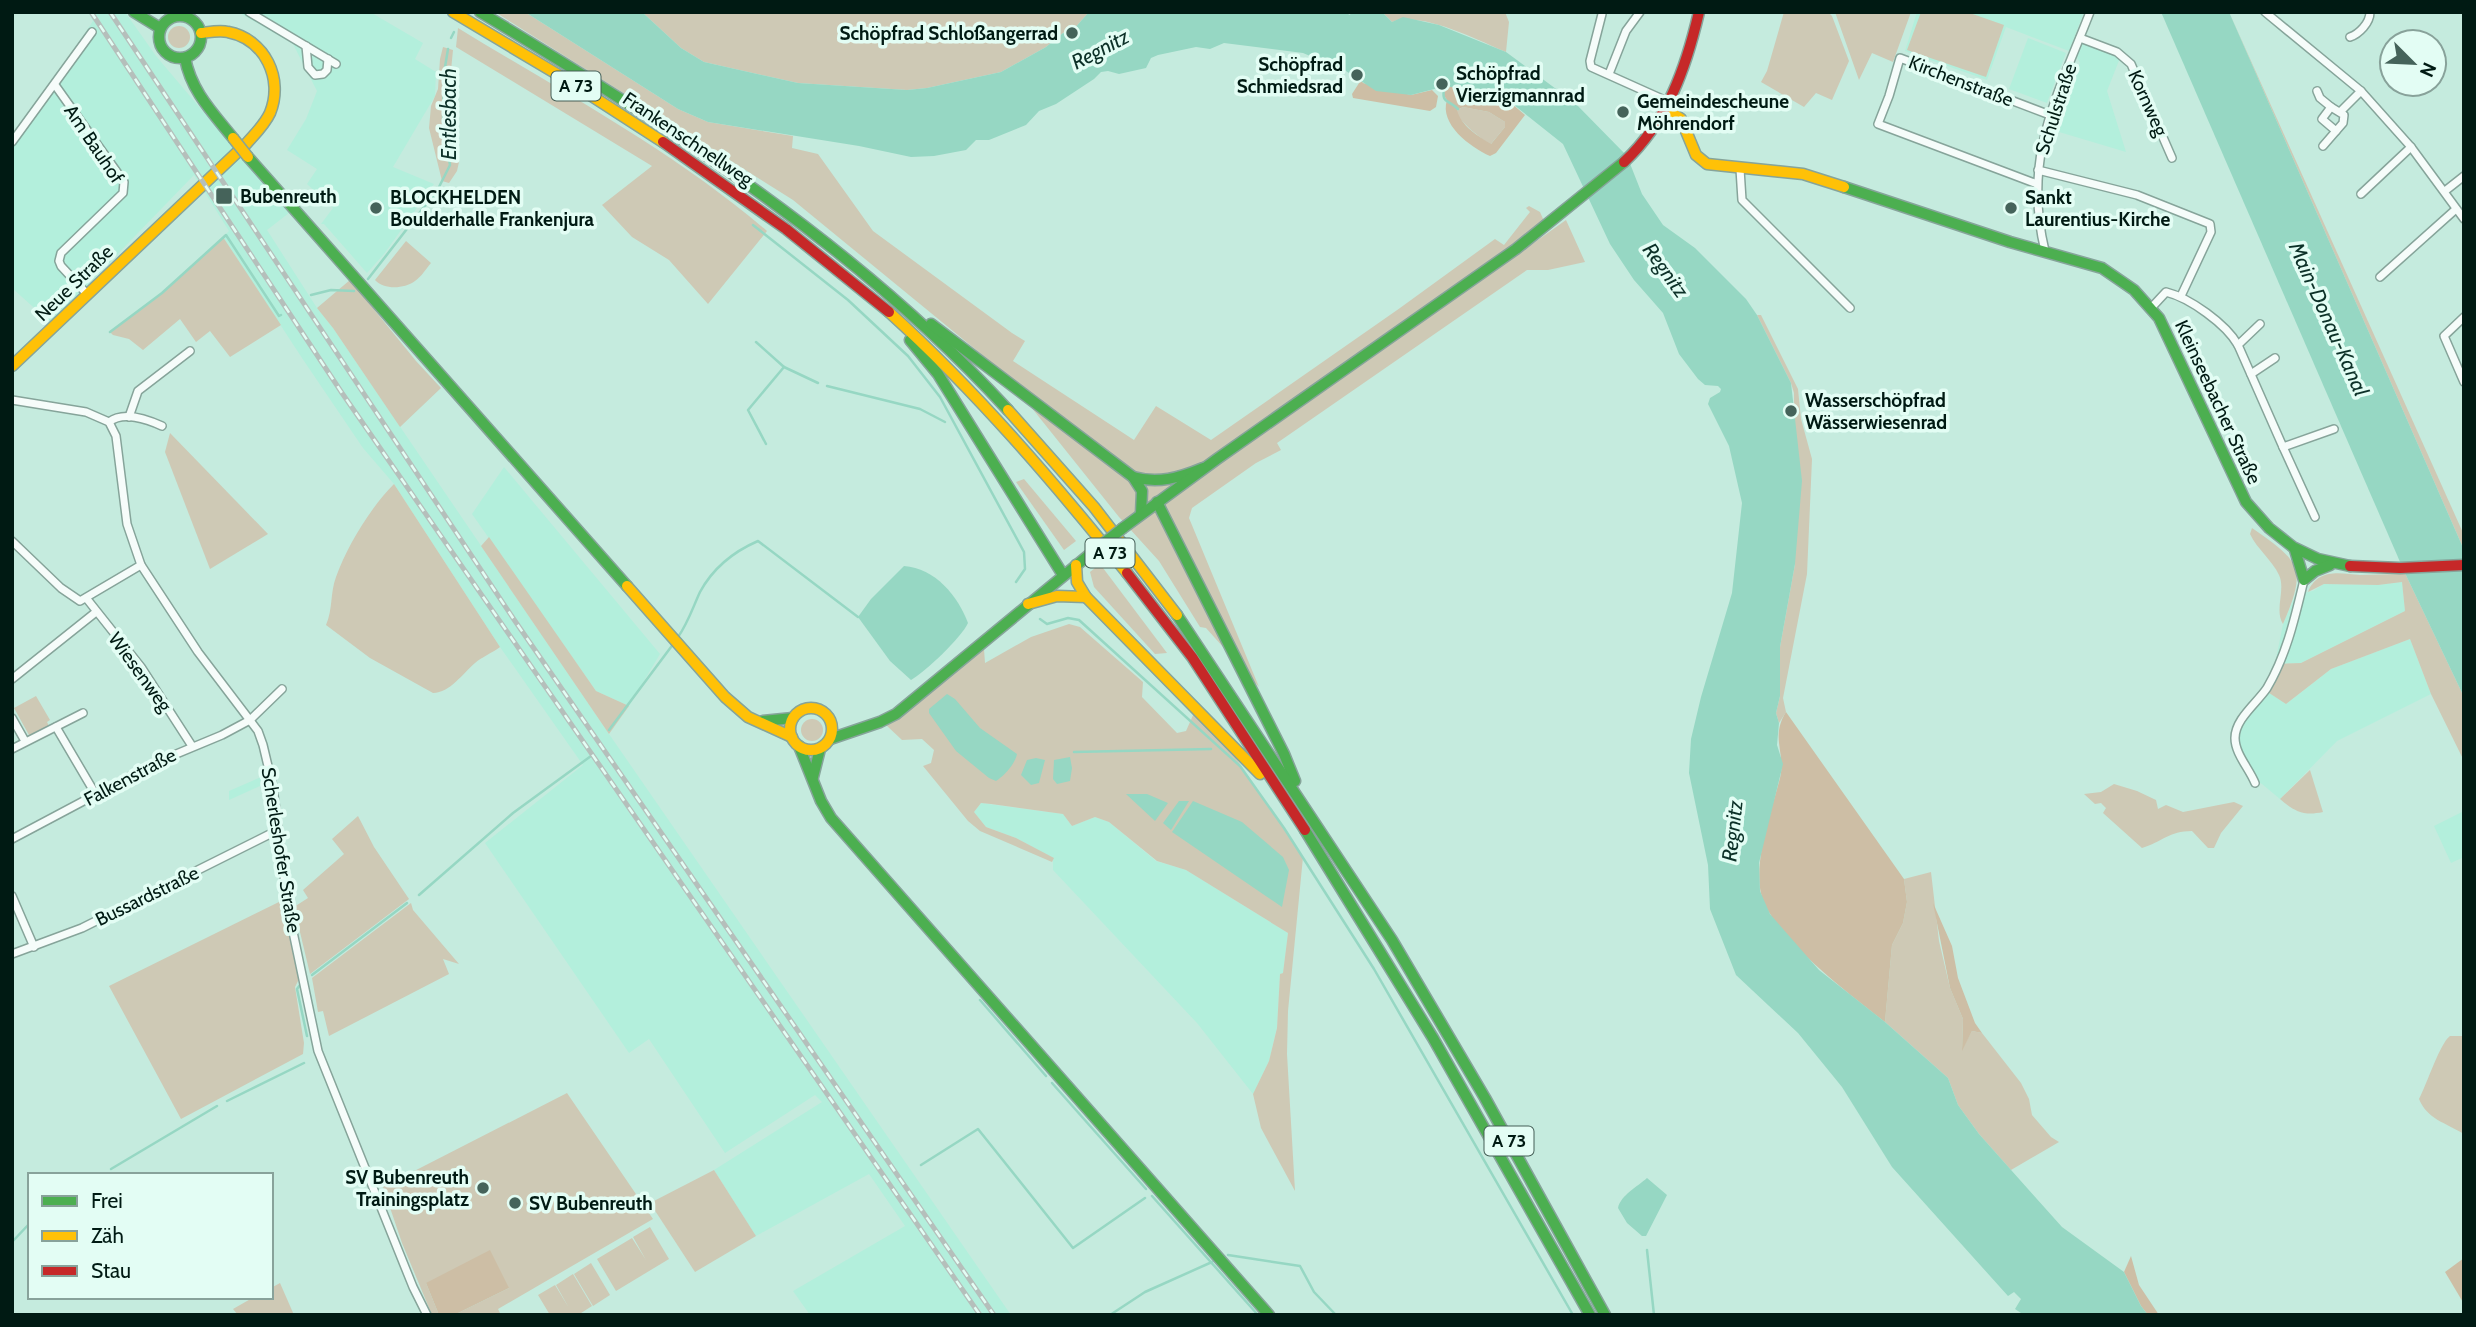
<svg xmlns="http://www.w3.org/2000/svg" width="2476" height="1327" font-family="Cabin,sans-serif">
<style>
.built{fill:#b3efdc}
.green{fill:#cec9b5}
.forest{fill:#cdbea5;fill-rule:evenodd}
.water{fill:#96d7c3}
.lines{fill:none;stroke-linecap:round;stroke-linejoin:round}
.stream{stroke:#96d7c3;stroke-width:2.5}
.street-casing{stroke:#86a49a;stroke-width:10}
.fast-casing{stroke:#86a49a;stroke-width:13}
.slow-casing{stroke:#86a49a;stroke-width:13}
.jam-casing{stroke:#86a49a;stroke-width:13}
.street{stroke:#f6fcfa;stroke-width:7}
.fast{stroke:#4caf50;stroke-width:10}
.slow{stroke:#ffc107;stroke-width:10}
.jam{stroke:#c62828;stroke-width:10}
.rail-casing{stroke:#b5bfbb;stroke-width:5}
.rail{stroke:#e3fdf4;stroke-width:2.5;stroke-dasharray:8;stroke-linecap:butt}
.fast-bridge-casing{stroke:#86a49a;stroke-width:13;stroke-linecap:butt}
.slow-bridge-casing{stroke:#86a49a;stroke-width:13;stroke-linecap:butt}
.fast-bridge{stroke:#4caf50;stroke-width:10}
.slow-bridge{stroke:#ffc107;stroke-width:10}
.poi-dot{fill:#45635a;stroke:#e3fdf4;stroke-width:2.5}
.labels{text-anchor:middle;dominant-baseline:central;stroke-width:7;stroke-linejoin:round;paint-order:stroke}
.shield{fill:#e3fdf4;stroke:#445e56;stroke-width:2}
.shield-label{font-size:18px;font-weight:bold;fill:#001a13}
.poi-label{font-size:19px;font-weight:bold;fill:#001a13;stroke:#e3fdf4;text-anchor:start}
.street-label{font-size:19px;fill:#001a13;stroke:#e3fdf4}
.water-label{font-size:21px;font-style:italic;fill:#0c3128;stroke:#e3fdf4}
</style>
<rect width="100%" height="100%" fill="#c5ebde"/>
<!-- built -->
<g class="built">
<path d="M88,12H125L156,56L289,213L267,230L317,308L333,328L609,734L1011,1315H810L793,1291L905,1226L869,1174L756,1236L714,1170L822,1102L815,1095L725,1153L649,1039L629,1053L485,843L583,765L500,647L394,484L363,448L302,358L223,237L229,231L194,175L51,323L12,288V143L93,21Z"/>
<path d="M238,12H370L423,43L415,59L436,72L435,96L393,167L434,184L384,254L367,273L324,224H321L333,208L307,184L317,169L287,150L306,119L317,91L293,44Z"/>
<path d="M1917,12H2084L2069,51L2006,27L1987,80L1905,51Z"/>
<path d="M2028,38L2066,53L2047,103L2009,89Z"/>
<path d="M2086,43L2120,58L2107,91L2126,152L2049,129L2059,103L2066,99L2080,63L2077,57L2082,44Z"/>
<path d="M504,467L660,654L629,706L596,691L472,514Z"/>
<path d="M2402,582L2405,611L2301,663L2275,664L2283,624L2296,594L2313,591L2324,584L2378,585Z"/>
<path d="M2410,639L2431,694L2337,741L2280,799L2262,784L2248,777L2231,747L2234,729L2263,689L2286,704L2331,669Z"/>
<path d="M261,777L260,786L229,800V791Z"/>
<path d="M981,803L1063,814L1072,826L1095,817L1109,822L1156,861L1186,870L1288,933L1283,973L1280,974L1277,1027L1269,1061L1253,1094L1197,1023L1053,870V858L1016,838L986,827L974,812Z"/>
<path d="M2464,811V857L2451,863L2434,826Z"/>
</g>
<!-- green -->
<g class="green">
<path d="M495,12H525L678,109L708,122L793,136L792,148L818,154L873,231L1012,333L1025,341L1013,361L1134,440L1156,406L1211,440L1400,308L1495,239L1504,245L1530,212L1526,208L1529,206L1540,212L1544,221L1518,243L1409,320L1413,328L1566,220L1585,262L1548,270H1527L1277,443L1281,450L1256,463L1192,508L1189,518L1259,687L1206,628L1200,627L1159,561L1119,517L1003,372L793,200Z"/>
<path d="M642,12H1089L1073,30L1063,33L1046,47L1001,72L927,88L907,90L798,83L704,62L681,48Z"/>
<path d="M1382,12H1505L1509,22L1506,52C1477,40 1422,11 1392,22Z"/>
<path d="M1784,12H1828L1832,16L1849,61L1832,100L1816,93L1804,107L1761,82L1767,71Z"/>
<path d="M1835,12H1911L1893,62L1872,53L1859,80Z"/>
<path d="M1921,12H1967L2004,25L1986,77L1907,50Z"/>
<path d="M2229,12L2464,535V550Z"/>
<circle cx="179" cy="37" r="11"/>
<path d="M458,28C561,91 675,152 767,231L708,304L669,260L632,237L602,205L652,166L456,47Z"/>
<path d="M443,47L453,50L449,91L450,126L459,162L457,171L449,183L442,181L429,128L431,106L438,89L440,59Z"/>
<path d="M1463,107L1489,112L1505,122V127L1490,145L1471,130L1459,118L1456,111Z"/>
<path d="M223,237L281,325L230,357L210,331L196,342L180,319L143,350L129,339L113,335L110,332L162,293Z"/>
<path d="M406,241L431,263C426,269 421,277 415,281C404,289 384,290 375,280Z"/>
<path d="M350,280L416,361L441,388L400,427L333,328L317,308Z"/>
<path d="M1757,315H1761L1798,389L1801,419L1812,459L1807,574L1783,698L1786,712L1779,723L1776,713L1780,696V647L1795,564L1794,393L1791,383Z"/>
<path d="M170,433L268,534L210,569L165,452Z"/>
<path d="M1024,479L1076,541L1064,550L1016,482Z"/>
<path d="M394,484L500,647C492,653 482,657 475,663C463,673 450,693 433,693L370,658L326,625C333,609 330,593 336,577C347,546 371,507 394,484Z"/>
<path d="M2252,528C2301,562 2307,568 2283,624C2274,610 2286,590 2279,575C2272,560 2257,549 2250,534Z"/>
<path d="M489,537L596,691L629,706L609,734L481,546Z"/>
<path d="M1100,564L1167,653L1155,654L1094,587L1090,572Z"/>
<path d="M2404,571L2464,697V761L2431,694L2410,639L2331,669L2286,704L2263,689L2275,664L2301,663L2405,611L2402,582L2378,585L2324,584L2308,592C2317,568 2340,573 2360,575C2373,575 2387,574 2400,574Z"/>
<path d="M1069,624L1080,627L1143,682L1142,697L1177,733L1186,731L1194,713L1225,742L1303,857L1288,1011L1287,1054L1295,1191L1261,1128L1253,1094L1269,1061L1277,1028L1280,974L1283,973L1288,933L1186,870L1157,861L1109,822L1095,817L1072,826L1063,814L991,804L981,803L974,812L986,827L1016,838L1054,858L1052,862L980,831L968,821L923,766L931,763L934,750L922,739L902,740L885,724L984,649L985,663L1031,637Z"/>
<path d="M36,696L50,720L47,722L49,726L29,735L14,708Z"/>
<circle cx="812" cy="730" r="11"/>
<path d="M2310,770L2323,812C2304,816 2295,812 2280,799Z"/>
<path d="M2114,784L2137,791L2156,800L2158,809L2166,805L2183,812L2234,802L2243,806L2221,833L2214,848H2208L2192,831C2169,831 2162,842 2142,848L2103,813L2106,808L2101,803L2095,804L2084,794L2101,792Z"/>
<path d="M358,816L374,847L409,899L310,974L294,907L308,898L303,890L344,854L332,839Z"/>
<path d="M1931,872L1939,941L1950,988L1963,1019L1962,1049L1972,1031L1982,1033L2021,1083L2029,1099L2032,1115L2051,1137L2059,1142L2011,1170L1979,1134L1958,1105L1948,1078L1885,1022L1892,945L1903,923L1907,902L1904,879Z"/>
<path d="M283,900L298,973V981L295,987L304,1043L303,1054L181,1119L109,986Z"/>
<path d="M411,903L413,910L459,964L443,959L449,974L329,1036L323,1011L318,1012L312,978Z"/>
<path d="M2450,1036H2464V1134C2446,1123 2427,1119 2419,1099C2427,1084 2440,1043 2450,1036Z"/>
<path d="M567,1093L653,1219L498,1309L501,1315H454L509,1288L426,1283L439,1315H432L402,1243L383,1187Z"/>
<path d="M714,1170L756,1236L695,1272L650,1203Z"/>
<path d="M650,1227L669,1259L616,1291L597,1259L632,1238L646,1260L633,1237Z"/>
<path d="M591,1263L610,1295L593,1306L574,1274Z"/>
<path d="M573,1274L592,1306L578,1315H550L538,1295L555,1285L569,1308L556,1285Z"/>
<path d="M280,1283L294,1315H238L233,1309L254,1297H271V1288Z"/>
</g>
<!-- forest -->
<g class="forest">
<path d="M1361,80L1363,83L1411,95L1432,90L1438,96L1436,107L1430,111L1353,98L1352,94Z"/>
<path d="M1447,86L1504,97L1525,115L1496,153L1490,156C1470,147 1439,124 1447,100L1443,94ZM1463,107L1489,112L1505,122V127L1491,144C1478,136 1461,126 1457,110Z"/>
<path d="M1786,712L1904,879L1907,902L1903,923L1892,945L1885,1022C1852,996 1764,931 1760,888C1756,852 1771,813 1780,778C1786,753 1770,737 1786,712Z"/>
<path d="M1933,903L1952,946L1958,978L1975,1023L1982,1033L1972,1031L1962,1051L1963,1019L1950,988Z"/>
<path d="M490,1250L509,1288L454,1315H439L426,1283Z"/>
<path d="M2131,1256L2139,1285L2159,1315H2148L2141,1306L2124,1272Z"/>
<path d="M2464,1258V1304L2445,1272Z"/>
</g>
<!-- water -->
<g class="water">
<path d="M525,12H642L681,48L704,62L798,83L907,90L927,88L1001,72L1046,47L1063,33L1073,30L1089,12H1344L1350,15L1351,12H1382L1392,22L1403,17L1439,25L1506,52L1575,103L1627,156L1642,194L1663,225L1695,248L1746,299L1757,315L1791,383L1802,481L1795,564L1780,647V696L1776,713L1779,723L1777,745L1783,764L1759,863L1760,891L1770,914L1819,970L1885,1022L1948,1078L1958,1105L1979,1134L2062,1227L2124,1272L2141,1306L2148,1315H2024L2015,1309L2021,1299L2014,1292L2008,1296L1892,1167L1842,1087L1798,1033L1736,975L1710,909L1708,865L1689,773L1691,739L1701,697L1732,593L1742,503L1729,446L1708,404L1710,398L1720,392L1721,389L1718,386L1705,385L1698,379L1679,354L1663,313L1634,280L1610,244L1563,144L1504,97L1446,86L1411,95L1376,91L1346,71L1303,53L1224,43L1210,49L1196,47L1158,55L1151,58L1146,68L1119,74L1108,71L1101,72L1094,79L1056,104L1039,111L1026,125L989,140H976L966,150L934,156L911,157L859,146L708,122L678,109Z"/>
<path d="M2161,12H2229L2464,550V697L2404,571Z"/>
<path d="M904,566C935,568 958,596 968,623C962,637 924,673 911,680L890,661L858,617L871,599Z"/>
<path d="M947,694L955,699L980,728L1017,754C1015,764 1004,776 996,781L989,778L956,751L929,713V709Z"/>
<path d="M1070,757L1072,768L1070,781L1057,784L1053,779L1054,760Z"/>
<path d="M1036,758L1045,760L1039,783L1031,785L1021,775L1027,760Z"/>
<path d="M1126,794H1147L1168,803L1155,821Z"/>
<path d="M1179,801H1189L1171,830L1163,823Z"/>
<path d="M1193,801L1242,822L1283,857L1289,870L1282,907L1172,832Z"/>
<path d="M1647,1178L1667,1195L1646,1236H1642L1627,1223L1618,1208C1621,1195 1637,1187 1647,1178Z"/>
</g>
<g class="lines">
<!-- stream -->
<g class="stream">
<path d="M451,38L454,32"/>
<path d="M1445,85C1440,104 1448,99 1458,109"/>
<path d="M753,225L848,300L908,356L940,397L1024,552L1025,569L1016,582"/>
<path d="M368,279L438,189L450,165L443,122L444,73L448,49"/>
<path d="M311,295L331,290L354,291"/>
<path d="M110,332L162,293L226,235L279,316L281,315"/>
<path d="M756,342L784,367"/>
<path d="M827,386L920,409L945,422"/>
<path d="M766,444L748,410L784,367L818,383"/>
<path d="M1040,619L1047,624L1068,618L1079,620L1240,766L1284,828L1374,969L1573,1315"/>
<path d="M678,637C688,623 693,607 700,592C713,568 735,551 758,541L858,617"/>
<path d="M609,730L674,643"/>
<path d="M1074,752L1211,749"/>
<path d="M419,895L513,813L591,756"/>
<path d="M312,975L407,903"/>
<path d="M300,985L297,989L307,1036"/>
<path d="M980,1000L1046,1076"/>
<path d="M1052,1083L1146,1189"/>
<path d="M227,1101L304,1063"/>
<path d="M921,1165L978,1129L1073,1248L1145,1198"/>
<path d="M111,1169L217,1106"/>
<path d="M1152,1196L1258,1315"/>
<path d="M12,1242L30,1223"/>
<path d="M1647,1250L1654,1315"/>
<path d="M1228,1255L1300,1266L1314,1292L1336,1315"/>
<path d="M1110,1315L1145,1292L1212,1262"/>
</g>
<defs>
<g id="street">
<path d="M249,12L336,64"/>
<path d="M2265,12L2361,91L2411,147L2464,219"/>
<path d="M1602,14L1590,61L1591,67L1669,102"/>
<path d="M182,16V12"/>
<path d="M2350,37C2359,34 2370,23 2370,12"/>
<path d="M2080,38L2117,52L2131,64L2172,158"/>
<path d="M306,46L308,67L315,75L323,74L327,70L328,59"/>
<path d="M1609,74L1626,31L1640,12"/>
<path d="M55,85L124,182L123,193L61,253L59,261L61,266L87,294"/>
<path d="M2317,91L2320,98L2331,107"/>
<path d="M2331,107L2344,115L2343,123L2336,131L2322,119Z"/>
<path d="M2341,111L2361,91"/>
<path d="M12,142L92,32"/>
<path d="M2323,146L2336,131"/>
<path d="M1740,169L1742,200L1850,308"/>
<path d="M2038,170L2137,195L2210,224L2211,232L2181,296"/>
<path d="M2037,184L1878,124L1889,96L1900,58L2050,115"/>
<path d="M2445,191L2464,176"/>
<path d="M2361,194L2411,147"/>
<path d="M2045,251C2022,157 2057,97 2090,12"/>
<path d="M2380,277L2456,209"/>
<path d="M2152,307L2166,292C2190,298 2226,324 2238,345L2283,447L2334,429"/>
<path d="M2464,317L2444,336L2464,382"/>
<path d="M2238,345L2260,324"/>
<path d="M2251,374L2275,358"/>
<path d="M12,400L86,412L109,422L116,436L127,524L141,565L198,652L258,731L263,745L273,787L288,908L318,1051L413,1287L427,1315"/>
<path d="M129,417L138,391L190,351"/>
<path d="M109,422C123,411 147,419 162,426"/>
<path d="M2283,447L2315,517"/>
<path d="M12,541L61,588L80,601L141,565"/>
<path d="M87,599L141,667L192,746"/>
<path d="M12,679L96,612"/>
<path d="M12,718L25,741"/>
<path d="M56,727L96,795"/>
<path d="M12,749L83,713"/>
<path d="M2255,783C2249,768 2235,754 2235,738C2235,719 2257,703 2267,688C2287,654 2295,617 2304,580"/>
<path d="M12,839L157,762L222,735L250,720L282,689"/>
<path d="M12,896L34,947"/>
<path d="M12,954L82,928L278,830"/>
</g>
<g id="fast">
<path d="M134,12L160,28"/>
<path d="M480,12C670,127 857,245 1008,410"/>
<circle cx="180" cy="37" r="21"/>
<path d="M185,58C191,91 213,113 233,138"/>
<path d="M248,157L627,586"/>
<path d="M1844,187L2010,242L2102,268L2134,290L2159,318L2246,502L2269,528L2293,547L2318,559L2350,566"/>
<path d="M931,324L1133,477L1142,491L1141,514"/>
<path d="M910,340L938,374L1063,575"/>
<path d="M1133,477C1158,484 1179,478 1203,468"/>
<path d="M1157,502L1284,754L1295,781"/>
<path d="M1123,528L1217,459L1516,249L1624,162"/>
<path d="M2295,550L2304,580L2315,571L2330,565"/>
<path d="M1177,615L1392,940L1485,1098L1605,1315"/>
<path d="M763,721L793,718"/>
<path d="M830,739L880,722L896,714L1095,550"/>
<path d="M799,746L821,801L831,818L1269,1315"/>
<path d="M813,777L820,749"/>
<path d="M1305,830L1433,1038L1590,1315"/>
</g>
<g id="slow">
<path d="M453,12L567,80L663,142"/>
<path d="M1666,109L1681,119L1696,155L1707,164L1803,174L1844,187"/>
<path d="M889,312C977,392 1053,481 1127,573"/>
<path d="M12,366L247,143C255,134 265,124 270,113C284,79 265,39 228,32C220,30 210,32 201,33"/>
<path d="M1008,410L1094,507L1177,615"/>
<path d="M1076,565L1077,582L1086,597L1260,774"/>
<path d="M627,586L725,697L748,717L792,737"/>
<path d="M1028,604L1057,596L1086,597"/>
<circle cx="811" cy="729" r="21"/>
</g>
<g id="jam">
<path d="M663,142L786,229L889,312"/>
<path d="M1624,162C1667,122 1686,68 1699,12"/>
<path d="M2350,566L2400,568L2464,565"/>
<path d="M1127,573L1192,657L1305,830"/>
</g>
</defs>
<!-- street casing -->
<use href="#street" class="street-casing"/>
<!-- fast casing -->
<use href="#fast" class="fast-casing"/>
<!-- slow casing -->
<use href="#slow" class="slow-casing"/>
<!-- jam casing -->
<use href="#jam" class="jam-casing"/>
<!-- street -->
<use href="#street" class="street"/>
<!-- fast -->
<use href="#fast" class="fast"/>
<!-- slow -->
<use href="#slow" class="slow"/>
<!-- jam -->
<use href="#jam" class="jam"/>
<defs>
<g id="rail">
<path d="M91,12L342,393L980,1315"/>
<path d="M110,12L515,621L994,1315"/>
</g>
</defs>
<!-- rail casing -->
<use href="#rail" class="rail-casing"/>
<!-- rail -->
<use href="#rail" class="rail"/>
<defs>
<path id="fast-bridge" d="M1095,550L1123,528"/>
<path id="slow-bridge" d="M233,138L248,157"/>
</defs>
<!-- fast-bridge casing -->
<use href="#fast-bridge" class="fast-bridge-casing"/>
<!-- slow-bridge casing -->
<use href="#slow-bridge" class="slow-bridge-casing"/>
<!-- fast-bridge -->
<use href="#fast-bridge" class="fast-bridge"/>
<!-- slow-bridge -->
<use href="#slow-bridge" class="slow-bridge"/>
</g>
<!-- markers -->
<g class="poi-dot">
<circle cx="1072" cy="33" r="7"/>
<circle cx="1357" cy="75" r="7"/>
<circle cx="1442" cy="84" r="7"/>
<circle cx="1623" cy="112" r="7"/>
<rect x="215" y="187" width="18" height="18" rx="3.5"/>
<circle cx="376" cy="208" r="7"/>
<circle cx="2011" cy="208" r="7"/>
<circle cx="1791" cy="411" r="7"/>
<circle cx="483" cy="1188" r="7"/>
<circle cx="515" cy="1203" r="7"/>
</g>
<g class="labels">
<!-- shield labels -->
<g class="shield">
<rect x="551.5" y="71.5" width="49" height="29" rx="5"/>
<rect x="1085.5" y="538.5" width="49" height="29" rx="5"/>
<rect x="1484.5" y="1126.5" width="49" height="29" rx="5"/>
</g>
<g class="shield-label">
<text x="576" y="86">A 73</text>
<text x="1110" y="553">A 73</text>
<text x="1509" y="1141">A 73</text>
</g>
<!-- poi labels -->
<g class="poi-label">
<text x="1058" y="33" text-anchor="end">Schöpfrad Schloßangerrad</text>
<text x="1343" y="64" text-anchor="end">Schöpfrad<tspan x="1343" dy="22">Schmiedsrad</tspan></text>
<text x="1456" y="73">Schöpfrad<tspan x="1456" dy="22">Vierzigmannrad</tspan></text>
<text x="1637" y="101">Gemeindescheune<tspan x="1637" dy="22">Möhrendorf</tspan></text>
<text x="240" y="196">Bubenreuth</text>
<text x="390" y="197">BLOCKHELDEN<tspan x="390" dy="22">Boulderhalle Frankenjura</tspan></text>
<text x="2025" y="197">Sankt<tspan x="2025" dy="22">Laurentius-Kirche</tspan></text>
<text x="1805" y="400">Wasserschöpfrad<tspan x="1805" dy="22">Wässerwiesenrad</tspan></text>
<text x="469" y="1177" text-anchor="end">SV Bubenreuth<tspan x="469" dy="22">Trainingsplatz</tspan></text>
<text x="529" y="1203">SV Bubenreuth</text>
</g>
<!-- street labels -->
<g class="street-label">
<text transform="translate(1961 81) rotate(21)">Kirchenstraße</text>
<text transform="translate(2148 103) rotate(66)">Kornweg</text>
<text transform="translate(2056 109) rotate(-72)">Schulstraße</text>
<text transform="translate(688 139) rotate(34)">Frankenschnellweg</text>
<text transform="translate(94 144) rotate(56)">Am Bauhof</text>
<text transform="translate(74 283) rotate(-44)">Neue Straße</text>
<text transform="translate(2218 402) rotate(65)">Kleinseebacher Straße</text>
<text transform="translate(140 672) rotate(54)">Wiesenweg</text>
<text transform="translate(130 777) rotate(-28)">Falkenstraße</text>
<text transform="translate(281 850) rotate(81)">Scherleshofer Straße</text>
<text transform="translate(147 896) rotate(-26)">Bussardstraße</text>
</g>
<!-- water labels -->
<g class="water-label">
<text transform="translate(1100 49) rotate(-28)">Regnitz</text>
<text transform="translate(448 114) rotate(-90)">Entlesbach</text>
<text transform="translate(1666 270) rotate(54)">Regnitz</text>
<text transform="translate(2329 319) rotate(66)">Main-Donau-Kanal</text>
<text transform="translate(1732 831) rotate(-84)">Regnitz</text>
</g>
</g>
<!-- border -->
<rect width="2476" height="1327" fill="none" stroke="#001a13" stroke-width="28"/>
<!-- legend -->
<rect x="28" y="1173" width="245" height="126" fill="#e3fdf4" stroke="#88a29a" stroke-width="2"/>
<rect x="42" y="1196" width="35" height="10" fill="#4caf50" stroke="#88a29a" stroke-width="2"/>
<text x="91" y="1208" font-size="21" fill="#001a13">Frei</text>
<rect x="42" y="1231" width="35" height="10" fill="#ffc107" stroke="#88a29a" stroke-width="2"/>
<text x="91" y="1243" font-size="21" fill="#001a13">Zäh</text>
<rect x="42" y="1266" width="35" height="10" fill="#c62828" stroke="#88a29a" stroke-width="2"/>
<text x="91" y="1278" font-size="21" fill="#001a13">Stau</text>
<!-- north arrow -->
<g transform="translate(2413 63) rotate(114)"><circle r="33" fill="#e3fdf4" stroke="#88a29a" stroke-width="2"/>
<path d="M0-5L12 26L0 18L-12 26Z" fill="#45635a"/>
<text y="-10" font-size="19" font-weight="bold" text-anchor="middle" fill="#001a13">N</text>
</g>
</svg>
